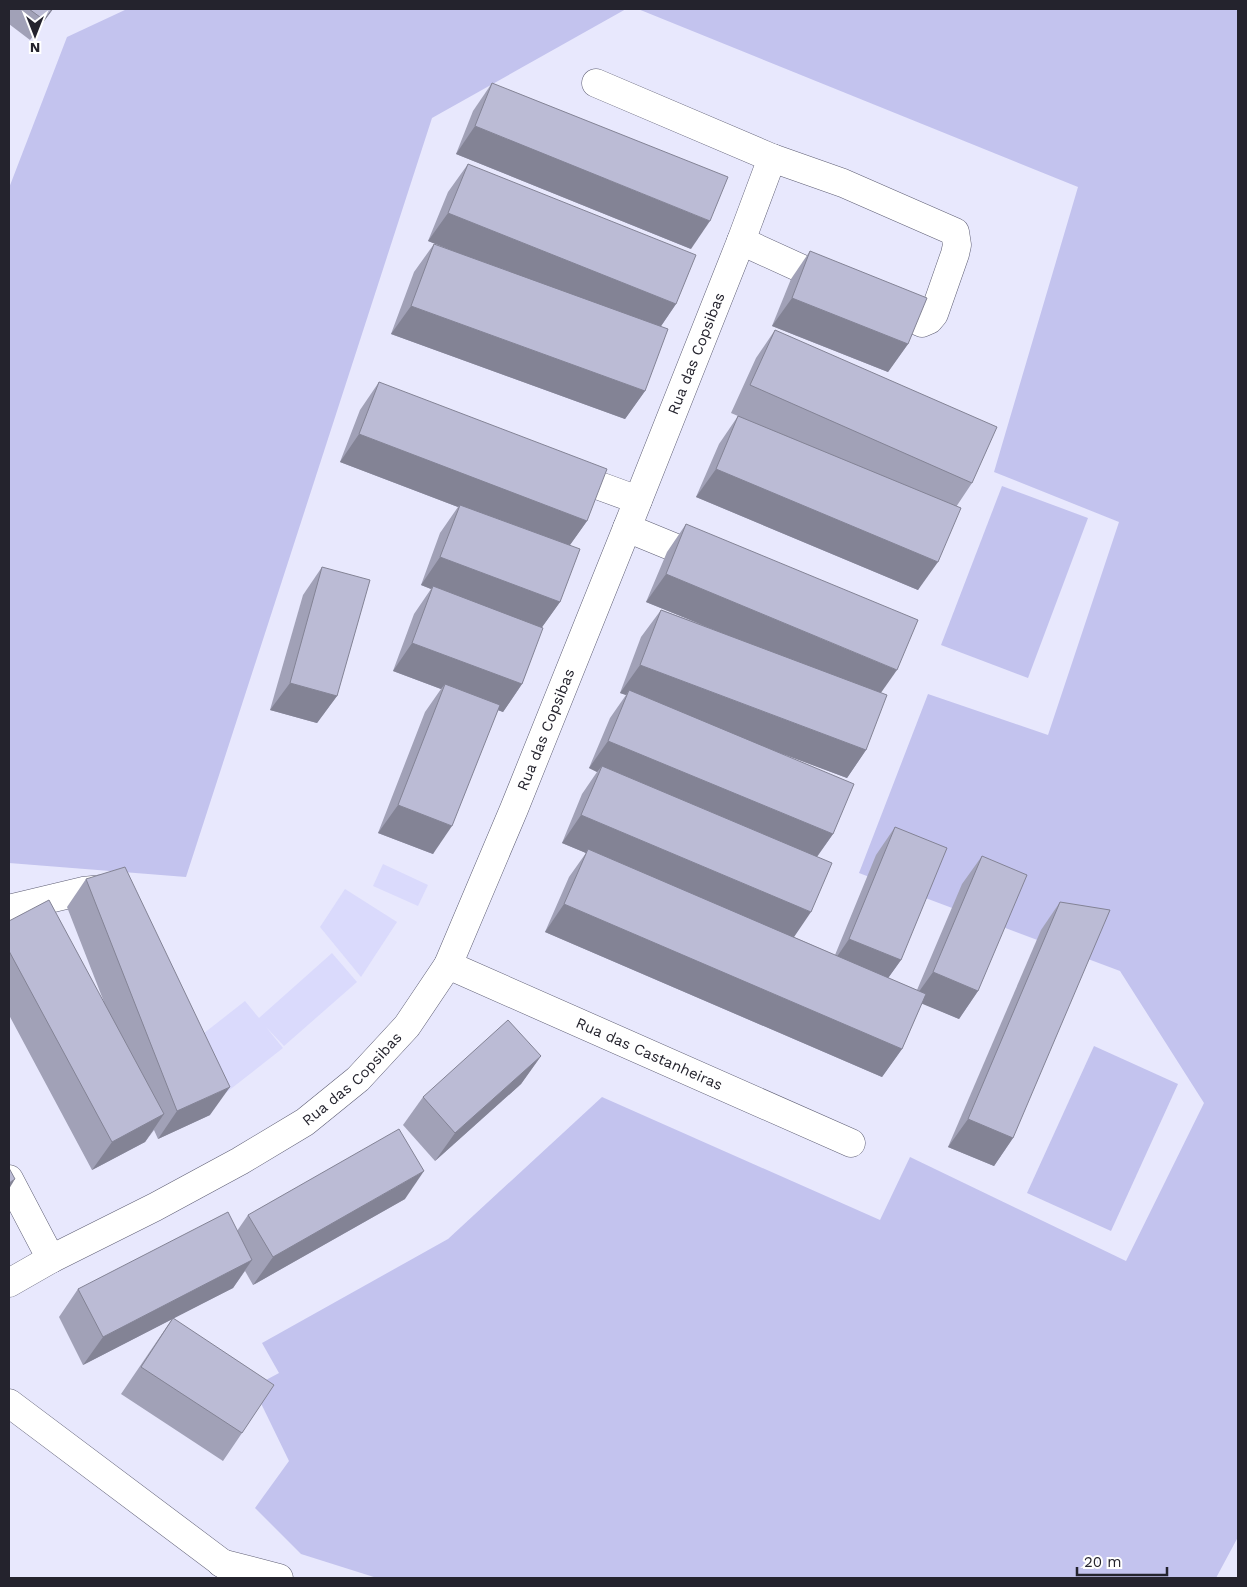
<svg xmlns="http://www.w3.org/2000/svg" width="1247" height="1587" font-family="'Work Sans',sans-serif">
<style>
.built{fill:#dadafc}
.green{fill:#c3c3ee}
.lines{fill:none;stroke-linecap:round;stroke-linejoin:round}
.street-casing{stroke:#5e5e74;stroke-width:29}
.secondary-casing{stroke:#5e5e74;stroke-width:29}
.street{stroke:#fff;stroke-width:28}
.secondary{stroke:#fff;stroke-width:28}
.wall{fill:#a1a1b7}
.shaded-wall{fill:#838395}
.building{fill:#bbbbd5;stroke:#838395}
.labels{text-anchor:middle;dominant-baseline:central;stroke-width:4;stroke-linejoin:round;paint-order:stroke}
.street-label{font-size:15px;fill:#24232d;stroke:#fff}
</style>
<rect width="100%" height="100%" fill="#e8e8fd"/>
<!-- built -->
<g class="built">
<path d="M383,864L428,885L418,906L373,886Z"/>
<path d="M345,889L397,922L361,977L320,927Z"/>
<path d="M332,953L357,982L284,1046L266,1027L283,1048L223,1095L185,1048L245,1001L259,1018Z"/>
</g>
<!-- green -->
<g class="green">
<path d="M127,9H626L432,118L186,877L9,863V188L67,37Z"/>
<path d="M638,9H1238V1537L1216,1578H377L301,1554L255,1508L289,1461L253,1387L279,1373L262,1343L448,1239L602,1097L880,1220L910,1157L1126,1261L1204,1103L1120,971L859,873L928,694L1048,735L1119,522L994,472L1078,187Z"/>
<path d="M1002,486L1088,518L1028,678L941,645Z"/>
<path d="M1094,1046L1178,1084L1111,1231L1027,1193Z"/>
</g>
<g class="lines">
<defs>
<g id="street">
<path d="M772,158L843,183L955,232L957,245L955,254L934,314L929,320L922,323L883,306"/>
<path d="M741,241L833,283"/>
<path d="M564,473L638,500"/>
<path d="M627,528L705,560"/>
<path d="M9,910L12,908L83,891L103,889L113,894"/>
<path id="s1" d="M448,965L851,1143"/>
<path d="M9,1179L51,1259"/>
<path id="s2" d="M9,1283L51,1259L155,1207L240,1161L305,1122L358,1079L407,1026L448,965L514,809L627,528L741,241L772,158L596,83"/>
<path d="M221,1563L279,1578"/>
</g>
<path id="secondary" d="M9,1403L242,1578"/>
</defs>
<!-- street casing -->
<use href="#street" class="street-casing"/>
<!-- secondary casing -->
<use href="#secondary" class="secondary-casing"/>
<!-- street -->
<use href="#street" class="street"/>
<!-- secondary -->
<use href="#secondary" class="secondary"/>
</g>
<!-- wall -->
<g class="wall">
<path d="M9,9H53L30,40L9,24Z"/>
<path d="M492,83L691,249L456,154L473,111Z"/>
<path d="M468,164L676,304L661,326L645,391L625,419L391,334L414,272L434,244L455,251L428,241L448,192Z"/>
<path d="M810,251L908,344L888,372L772,326L791,279Z"/>
<path d="M775,330L972,483L956,507L918,590L696,497L719,444L738,416L731,413L756,358Z"/>
<path d="M379,382L587,521L570,545L560,602L542,627L522,684L503,712L498,710L433,854L378,833L425,712L441,689L393,671L414,614L431,589L421,585L440,533L458,507L340,462L360,410Z"/>
<path d="M686,524L881,692L866,750L847,778L784,754L833,834L817,857L794,937L835,955L876,855L895,827L901,960L888,978L917,990L962,884L982,856L978,991L959,1019L922,1003L902,1049L882,1077L545,932L569,877L586,853L562,843L582,794L597,772L589,768L610,718L626,695L620,693L641,637L661,610L703,625L646,602L667,552Z"/>
<path d="M322,567L337,696L317,723L270,710L303,595Z"/>
<path d="M86,879L210,1115L158,1139L154,1130L145,1142L92,1170L9,1015V921L104,1002L67,907Z"/>
<path d="M1060,902L1013,1138L994,1166L948,1147L1041,930Z"/>
<path d="M541,1056L521,1084L435,1161L403,1125L423,1097Z"/>
<path d="M405,1199L253,1285L245,1271L233,1288L173,1318L242,1433L223,1461L121,1394L172,1319L83,1365L59,1317L78,1289L237,1231L248,1215Z"/>
</g>
<!-- shaded-wall -->
<g class="shaded-wall">
<path d="M52,9H53L30,40L44,20Z"/>
<path d="M475,126L710,221L691,249L456,154Z"/>
<path d="M448,213L676,304L657,332L428,241Z"/>
<path d="M792,298L908,344L888,372L772,326Z"/>
<path d="M411,306L645,391L625,419L391,334Z"/>
<path d="M359,434L587,521L567,549L460,505L458,507L340,462Z"/>
<path d="M716,469L938,562L918,590L696,497Z"/>
<path d="M440,557L560,602L540,630L433,586L431,589L421,585Z"/>
<path d="M666,574L897,670L878,697L646,602Z"/>
<path d="M412,643L522,684L503,712L443,690L445,684L441,689L393,671Z"/>
<path d="M640,665L866,750L847,778L627,696L629,690L626,695L620,693Z"/>
<path d="M290,683L337,696L317,723L270,710Z"/>
<path d="M608,741L833,834L813,862L602,766L597,772L589,768Z"/>
<path d="M398,805L452,826L433,854L378,833Z"/>
<path d="M581,815L811,912L792,940L588,849L586,853L562,843Z"/>
<path d="M564,904L902,1049L882,1077L545,932Z"/>
<path d="M849,939L901,960L881,988L830,967Z"/>
<path d="M933,972L978,991L959,1019L913,1000Z"/>
<path d="M541,1056L521,1084L435,1161L455,1133Z"/>
<path d="M230,1087L210,1115L158,1139L177,1111Z"/>
<path d="M164,1114L145,1142L92,1170L112,1142Z"/>
<path d="M968,1119L1013,1138L994,1166L948,1147Z"/>
<path d="M424,1171L405,1199L253,1285L273,1257Z"/>
<path d="M15,1179L9,1189V1183Z"/>
<path d="M252,1260L233,1288L83,1365L103,1337Z"/>
</g>
<!-- building -->
<g class="building">
<path d="M29,9H52L44,20Z"/>
<path d="M492,83L728,177L710,221L475,126Z"/>
<path d="M468,164L696,255L676,304L448,213Z"/>
<path d="M434,244L668,329L645,391L411,306Z"/>
<path d="M810,251L927,298L908,344L792,298Z"/>
<path d="M775,330L997,427L972,483L750,385Z"/>
<path d="M379,382L607,469L587,521L359,434Z"/>
<path d="M738,416L961,508L938,562L716,469Z"/>
<path d="M460,505L580,549L560,602L440,557Z"/>
<path d="M686,524L918,620L897,670L666,574Z"/>
<path d="M322,567L370,580L337,696L290,683Z"/>
<path d="M433,586L543,628L522,684L412,643Z"/>
<path d="M661,610L887,695L866,750L640,665Z"/>
<path d="M445,684L500,705L452,826L398,805Z"/>
<path d="M629,690L854,784L833,834L608,741Z"/>
<path d="M602,766L832,863L811,912L581,815Z"/>
<path d="M895,827L947,848L901,960L849,939Z"/>
<path d="M588,849L926,994L902,1049L564,904Z"/>
<path d="M982,856L1027,875L978,991L933,972Z"/>
<path d="M125,867L230,1087L177,1111L86,879Z"/>
<path d="M49,900L164,1114L112,1142L9,951V921Z"/>
<path d="M1060,902L1110,910L1013,1138L968,1119Z"/>
<path d="M508,1020L541,1056L455,1133L423,1097Z"/>
<path d="M399,1129L424,1171L273,1257L248,1215Z"/>
<path d="M9,1168L15,1179L9,1183Z"/>
<path d="M228,1212L252,1260L103,1337L78,1289Z"/>
<path d="M173,1318L274,1385L242,1433L141,1367Z"/>
</g>
<g class="labels">
<!-- street labels -->
<g class="street-label">
<text stroke="none"><textPath href="#s2" startOffset="1211">Rua das Copsibas</textPath></text>
<text stroke="none"><textPath href="#s2" startOffset="806">Rua das Copsibas</textPath></text>
<text stroke="none"><textPath href="#s1" startOffset="220">Rua das Castanheiras</textPath></text>
<text stroke="none"><textPath href="#s2" startOffset="401">Rua das Copsibas</textPath></text>
</g>
</g>
<!-- border -->
<rect width="1247" height="1587" fill="none" stroke="#24232d" stroke-width="20"/>
<!-- north arrow -->
<g transform="translate(35 35) rotate(180)" stroke="#ffffff" stroke-width="4" paint-order="stroke">
<path d="M0-4L9 19L0 12L-9 19Z" fill="#24232d"/>
<text y="-8" font-size="14" font-weight="bold" text-anchor="middle" fill="#24232d">N</text>
</g>
<!-- scale -->
<path d="M1077 1567v8h90v-8" fill="none" stroke="#24232d" stroke-width="2.5"/>
<text x="1084" y="1567" font-size="15" fill="#24232d" stroke="#ffffff" stroke-width="4" paint-order="stroke">20 m</text>
</svg>
